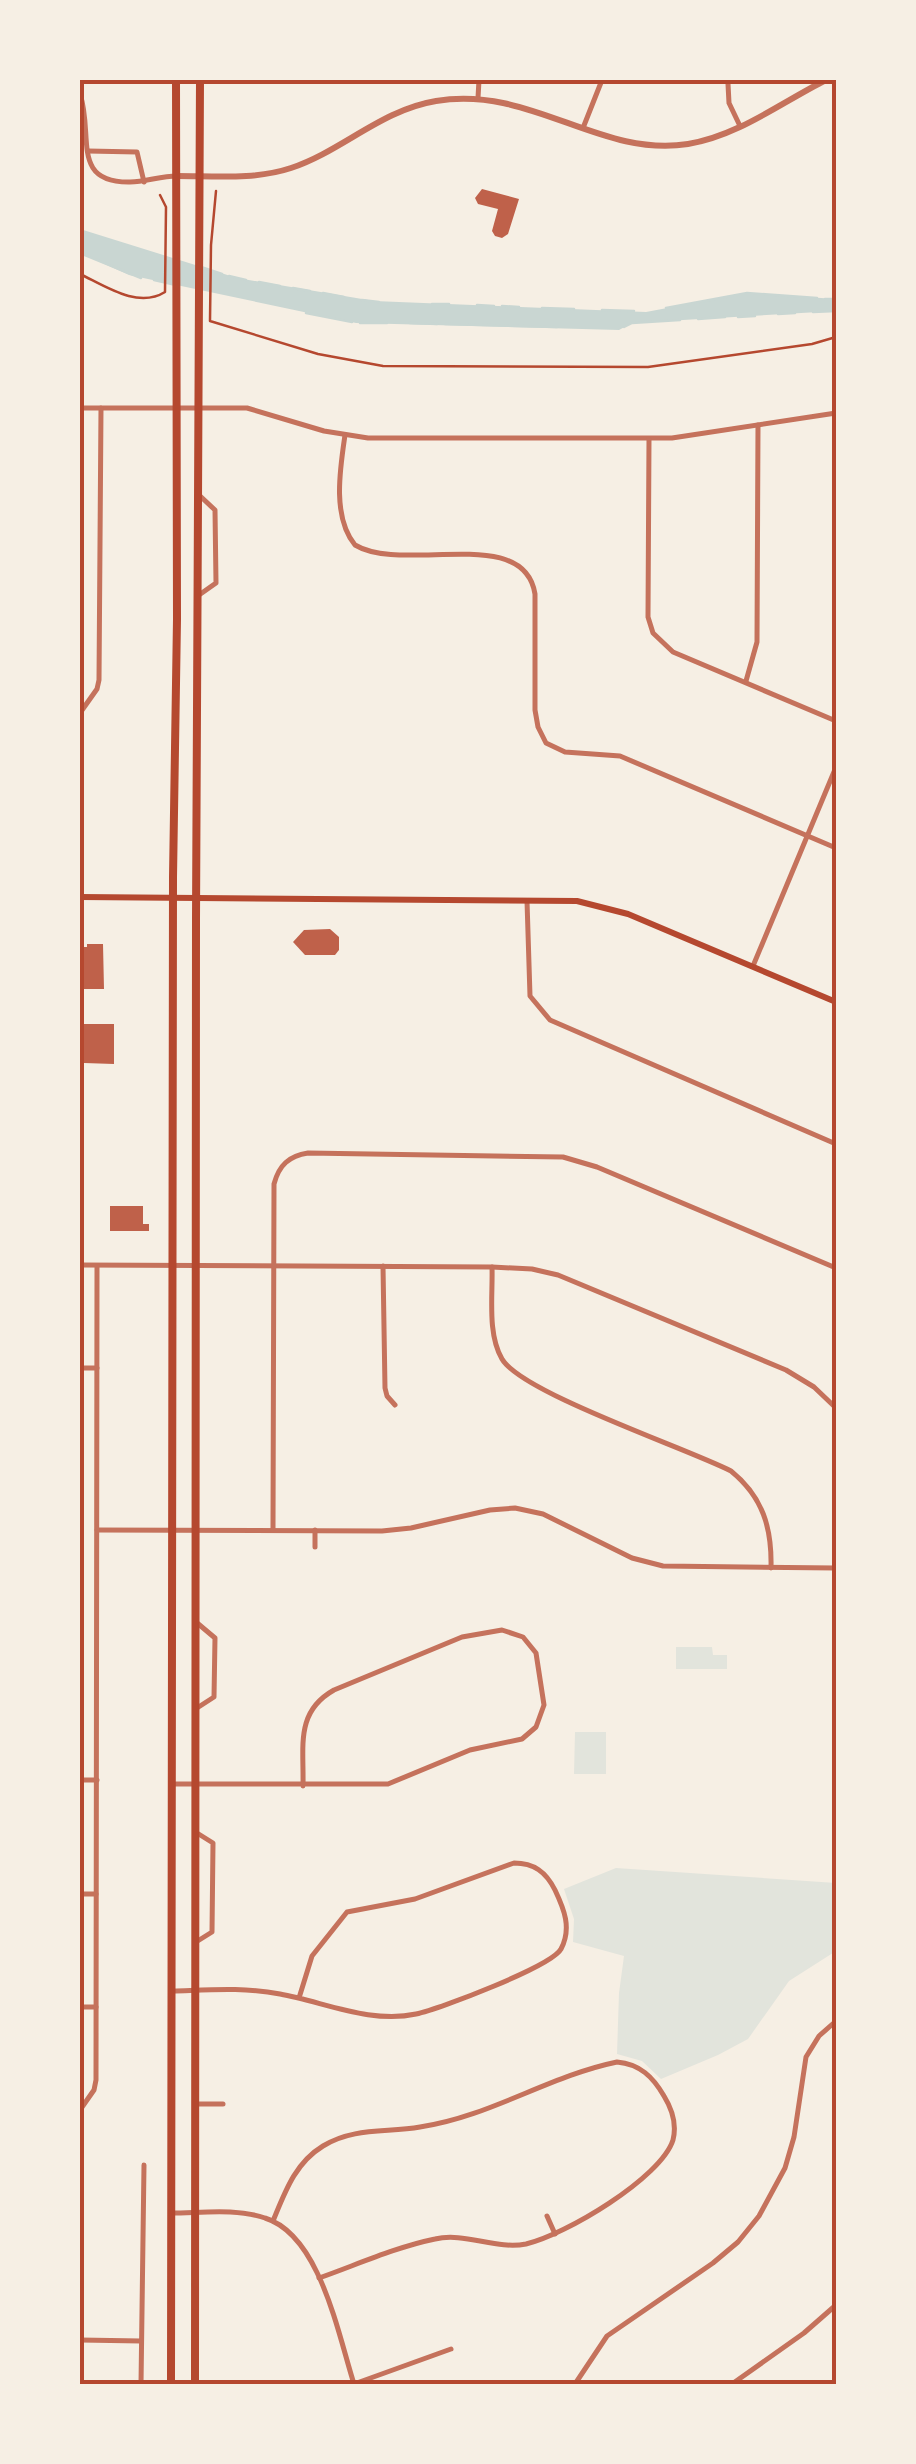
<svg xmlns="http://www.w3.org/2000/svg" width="916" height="2464" font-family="Quicksand,sans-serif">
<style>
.green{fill:#e2e4dc}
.water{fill:#c9d6d2}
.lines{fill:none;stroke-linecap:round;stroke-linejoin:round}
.stream{stroke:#c9d6d2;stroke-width:2.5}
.building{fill:#bf614a}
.path{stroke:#b5482f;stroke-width:2.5}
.minor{stroke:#c5725c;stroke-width:5}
.tertiary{stroke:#c5725c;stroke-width:6}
.secondary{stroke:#b5482f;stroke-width:6}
.primary{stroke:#b5482f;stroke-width:8}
.neatline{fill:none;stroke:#b5482f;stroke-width:4}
</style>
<rect width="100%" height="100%" fill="#f6efe4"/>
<!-- green -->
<g class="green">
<path d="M676,1647H712L713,1655H727V1669H676Z"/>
<path d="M575,1732H606V1774H574Z"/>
<path d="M616,1868L836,1883V1951L789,1981L748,2039L718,2055L661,2079L642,2061L617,2054L619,1993L624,1956L573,1942L574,1919L564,1889Z"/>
</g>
<!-- water -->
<path class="water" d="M80,229L237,278L374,301L646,312L747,293L836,299V311L632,323L619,330L356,323L129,275L80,253Z"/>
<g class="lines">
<!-- stream -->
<g class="stream">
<path d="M80,253L141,278"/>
<path d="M201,267L222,274"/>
<path d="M229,276L246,280"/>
<path d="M154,280L176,285"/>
<path d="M259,282L280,286"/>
<path d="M293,288L310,291"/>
<path d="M323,293L344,297"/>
<path d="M825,299H836"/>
<path d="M362,300L379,302"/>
<path d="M432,304H449"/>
<path d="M477,305L494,306"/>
<path d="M502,306L519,307"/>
<path d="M542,308L574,309"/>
<path d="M666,308L747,293L817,298"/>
<path d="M602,310L634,311"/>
<path d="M813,312L836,311"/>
<path d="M306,313L352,322"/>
<path d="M778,314L795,313"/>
<path d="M738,317L755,316"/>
<path d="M698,319L725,317"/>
<path d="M360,323H387"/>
<path d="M410,323L437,324"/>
<path d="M445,324L557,327"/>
<path d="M624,327L632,323L680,320"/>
</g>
</g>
<!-- building -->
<g class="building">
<path d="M482,189L519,199L508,234L502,238L495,236L492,231L498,209L478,204L475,198Z"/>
<path d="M330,929L339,937V950L335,955H305L293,942L304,930Z"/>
<path d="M87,944H103L104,989H80V947H87Z"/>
<path d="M84,1024H114V1064L84,1063Z"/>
<path d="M110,1206H143V1224H149V1231H110Z"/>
</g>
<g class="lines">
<!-- path -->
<g class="path">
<path d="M216,191L211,245L210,321L318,354L383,366L648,367L812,344L836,337"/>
<path d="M80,274C105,286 138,309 165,292L166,207L160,195"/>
</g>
<!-- minor -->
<g class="minor">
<path d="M728,84L729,103L740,126"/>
<path d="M80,94C94,135 70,183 130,182C146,182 160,176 177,176"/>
<path d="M478,98L479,80"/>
<path d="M583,128L602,80"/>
<path d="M88,151L137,152L144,182"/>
<path d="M80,408H247L324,431L368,438H672L836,413"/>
<path d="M345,435C340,469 332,517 355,545C403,574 524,524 535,594V710L538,727L546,743L565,752L620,756L836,848"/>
<path d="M649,439L648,617L653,633L673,652L836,721"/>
<path d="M199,595L216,583L215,510L199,495"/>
<path d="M746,681L757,642L758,425"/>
<path d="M80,713L97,689L99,680L101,408"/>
<path d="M80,791L81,793"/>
<path d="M527,901L530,996L550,1020L836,1144"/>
<path d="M753,966L836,767"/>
<path d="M80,1265L492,1267L532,1269L558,1275L786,1370L814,1387L836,1408"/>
<path d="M383,1266L385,1388L387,1396L395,1405"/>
<path d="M492,1267C493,1295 487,1333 502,1359C522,1393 686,1448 731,1471C763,1497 772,1528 771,1568"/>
<path d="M80,1368H97"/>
<path d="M97,1530L382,1531L411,1528L490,1510L515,1508L543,1514L632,1558L663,1566L836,1568"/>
<path d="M273,1530L274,1184C279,1165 289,1156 308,1153L563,1157L597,1167L836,1268"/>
<path d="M315,1530V1547"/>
<path d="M196,1622L215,1638L214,1697L197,1708"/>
<path d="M80,1780H97"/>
<path d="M173,1784H388L470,1750L522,1739L536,1727L544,1705L536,1653L523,1637L502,1630L462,1637L334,1690C295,1712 304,1746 303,1786"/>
<path d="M80,1894H96"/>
<path d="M196,1942L212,1932L213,1843L197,1833"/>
<path d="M173,1991C208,1990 245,1987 280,1994C324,2002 371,2024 416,2014C440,2009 552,1966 561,1949C572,1928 564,1909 555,1890C546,1872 534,1863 514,1863L415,1899L347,1912L312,1956L299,1998"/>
<path d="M80,2007H96"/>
<path d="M196,2104H223"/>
<path d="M80,2110L94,2090L96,2080L97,1267"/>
<path d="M171,2213C201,2213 236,2208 265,2218C320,2235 338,2334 354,2384"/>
<path d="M547,2216L555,2234"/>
<path d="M273,2221C285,2192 295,2163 323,2146C354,2127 387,2133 420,2127C489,2117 549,2076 617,2062C640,2064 653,2077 664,2096C672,2109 677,2124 673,2140C661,2178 565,2235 526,2244C496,2250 465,2232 435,2239C396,2247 356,2265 319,2278"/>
<path d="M80,2340L141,2341"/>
<path d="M141,2384L144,2165"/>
<path d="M354,2384L451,2349"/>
<path d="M575,2384L607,2336L713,2263L738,2242L759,2216L785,2168L794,2137L806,2057L819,2036L836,2021"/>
<path d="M732,2384L804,2333L836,2305"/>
</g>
<!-- tertiary -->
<path class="tertiary" d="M177,176C215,176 255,180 291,168C342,151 381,110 436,101C531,85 599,158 688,144C738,136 782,102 826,80"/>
<!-- secondary -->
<path class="secondary" d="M80,897L577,901L628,914L836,1002"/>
<!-- primary -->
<g class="primary">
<path d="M171,2384L173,877L177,619L176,80"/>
<path d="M195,2384L196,919L200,80"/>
</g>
</g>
<!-- border -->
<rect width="916" height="2464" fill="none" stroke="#f6efe4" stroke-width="165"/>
<rect x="82" y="82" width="752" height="2300" class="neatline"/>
</svg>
